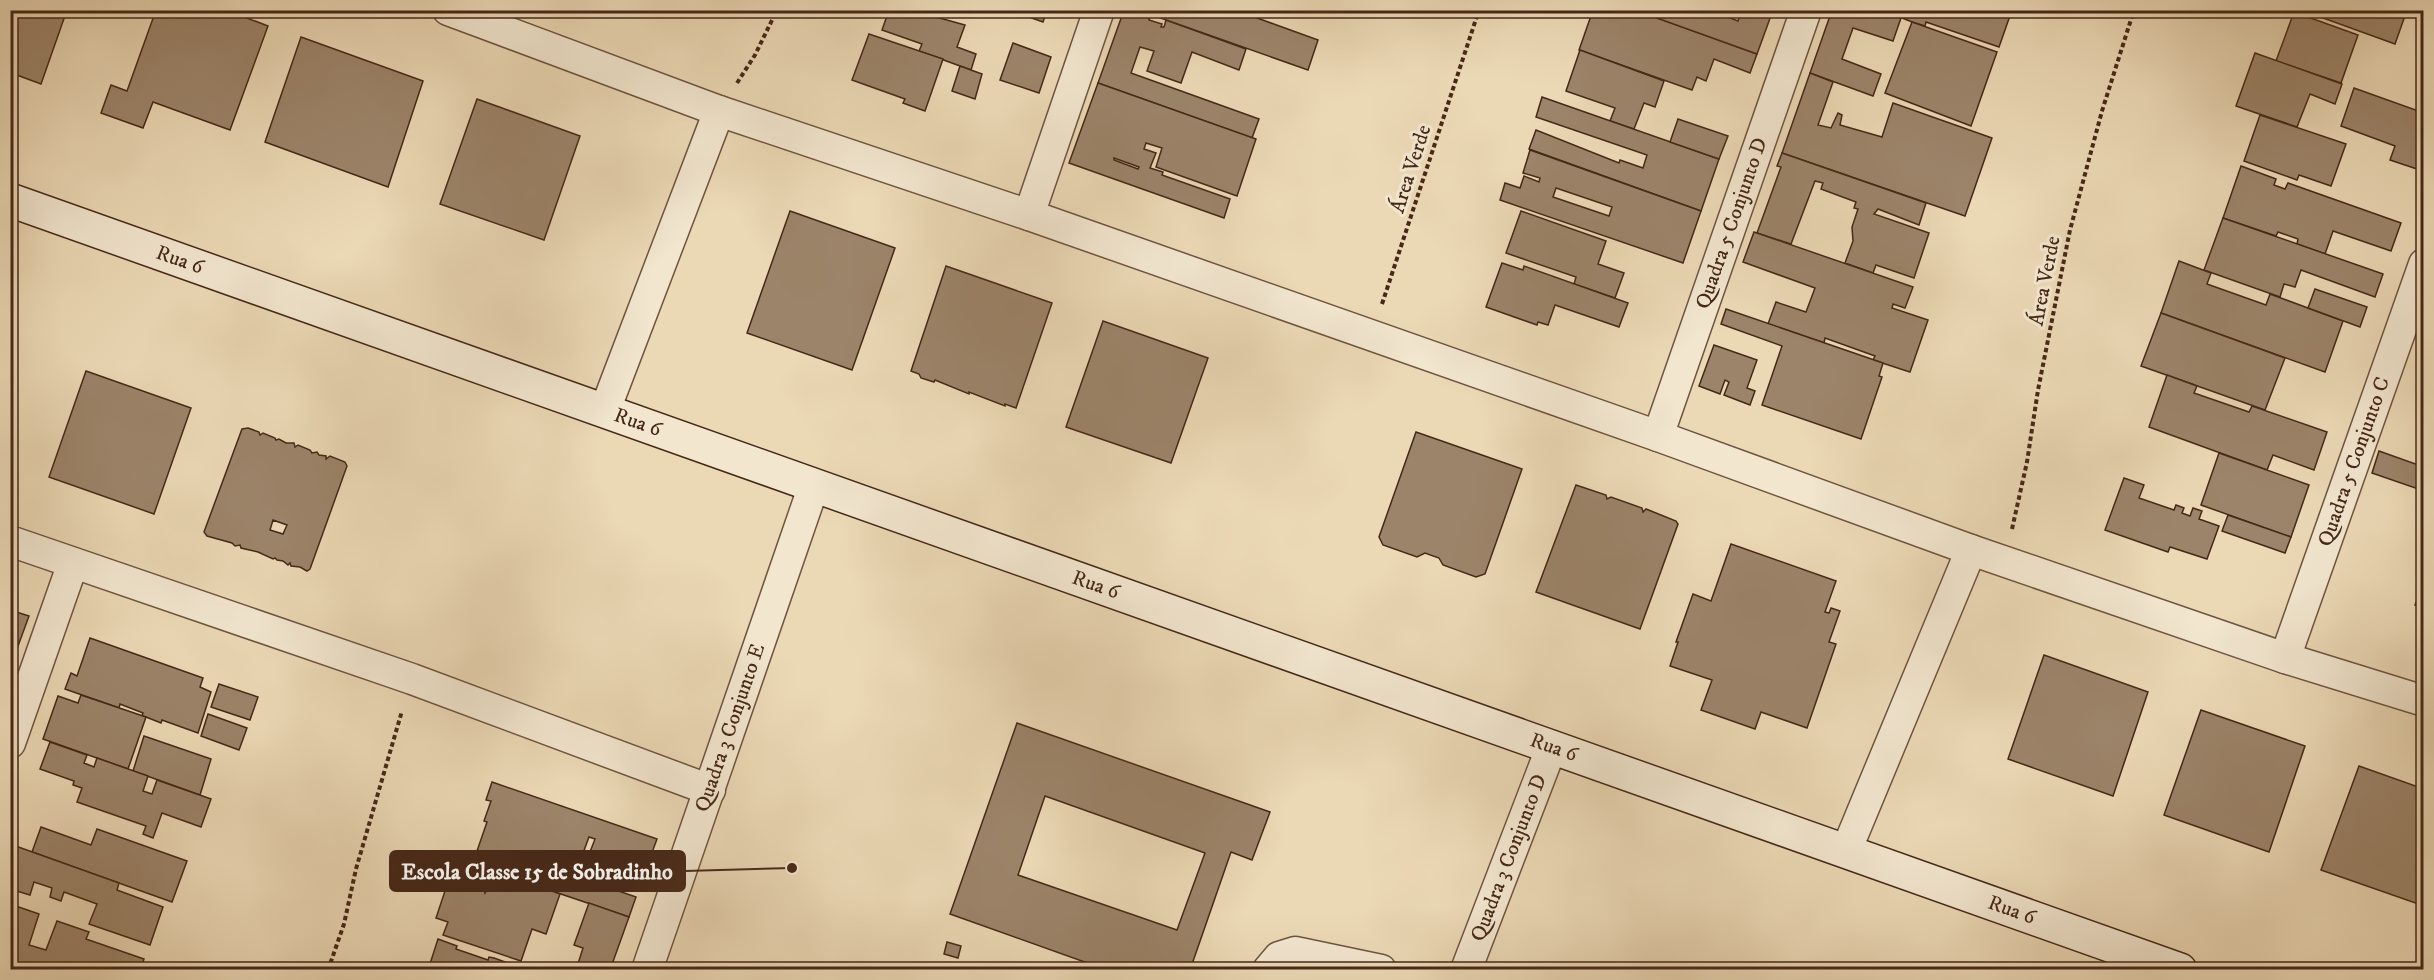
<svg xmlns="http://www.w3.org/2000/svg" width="2434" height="980" font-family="'IM FELL DW Pica',serif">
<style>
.building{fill:#9c846a;stroke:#462818;stroke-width:1.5;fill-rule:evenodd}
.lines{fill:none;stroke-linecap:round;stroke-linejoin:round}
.street-casing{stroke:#6f543f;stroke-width:33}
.secondary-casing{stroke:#462818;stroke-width:36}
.path{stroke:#462818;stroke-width:4;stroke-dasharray:4.5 3;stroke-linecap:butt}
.street{stroke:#f2e6cf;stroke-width:30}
.secondary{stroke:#f2e6cf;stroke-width:33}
.labels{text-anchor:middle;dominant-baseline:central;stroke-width:6;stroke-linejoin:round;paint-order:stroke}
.street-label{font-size:21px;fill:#462818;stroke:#f2e6cf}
.leader{fill:none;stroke:#462818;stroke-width:2}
.callout-dot{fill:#462818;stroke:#f2e6cf;stroke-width:2}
.callout{fill:#462818;stroke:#462818;stroke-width:2}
.callout-label{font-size:22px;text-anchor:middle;font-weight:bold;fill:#fff}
</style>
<rect width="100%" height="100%" fill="#ebd8b5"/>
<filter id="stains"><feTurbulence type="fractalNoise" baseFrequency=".00333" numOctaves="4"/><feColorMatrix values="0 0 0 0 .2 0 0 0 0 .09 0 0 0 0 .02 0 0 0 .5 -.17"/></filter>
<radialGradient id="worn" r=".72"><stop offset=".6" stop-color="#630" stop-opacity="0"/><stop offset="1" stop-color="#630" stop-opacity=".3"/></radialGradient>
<!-- building -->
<g class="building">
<path d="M20,10H67L41,84L14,74L13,76L10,75V25L14,26Z"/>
<path d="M156,10H226L268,26L230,130L153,102L143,128L101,113L111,85L127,91Z"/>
<path d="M889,10H938L936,17L965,25L957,47L976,54L971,70L919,51L922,44L882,30Z"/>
<path d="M1009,10H1047L1043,22Z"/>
<path d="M1124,10H1138L1150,15L1149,20L1162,24L1161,27H1164L1166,20L1246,49L1239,70L1192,52L1181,83L1147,71L1154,51L1140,47L1131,73L1259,119L1252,138L1098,83Z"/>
<path d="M1138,10H1235L1318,40L1308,70Z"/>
<path d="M1299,10H1314L1312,15Z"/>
<path d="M1593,10H1636L1757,54L1750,73L1714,59L1706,81L1697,77L1692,90L1579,50Z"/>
<path d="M1657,10H1710L1738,21L1741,11L1739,10H1773L1757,54L1654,17Z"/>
<path d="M1832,10H1881L1901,18L1893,41L1853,28L1842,59L1881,74L1873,96L1810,73Z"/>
<path d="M1897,10H2012L1999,47L1926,22L1925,26L1912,22L1895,15Z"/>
<path d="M2301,10H2407L2395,44Z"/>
<path d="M2294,12L2358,35L2341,83L2276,61Z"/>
<path d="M1912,22L1997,52L1971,126L1885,93Z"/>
<path d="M869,34L943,59L925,111L903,103L905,99L852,80Z"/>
<path d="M301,37L423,81L388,187L265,142Z"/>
<path d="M1013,43L1051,57L1039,93L1000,80Z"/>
<path d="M1580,50L1664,81L1655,107L1644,103L1634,129L1610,121L1615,108L1566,91Z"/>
<path d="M2255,53L2342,84L2335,104L2310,94L2297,127L2236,106Z"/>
<path d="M960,66L982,74L975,99L952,91Z"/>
<path d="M1810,73L1833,82L1818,125L1831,128L1838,113L1842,115L1840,125L1882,137L1893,103L1992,138L1965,216L1782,153Z"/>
<path d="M1098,83L1256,139L1237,196L1156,167L1162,148L1146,143L1144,149L1156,153L1150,168L1163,172L1162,175L1230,199L1224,218L1069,163ZM1114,158L1139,167L1138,169L1114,160Z"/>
<path d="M2354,88L2424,113V160L2420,170L2390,160L2395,146L2341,126Z"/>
<path d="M1542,97L1719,159L1701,211L1529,149L1536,130L1619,163L1620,160L1643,168L1647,155L1536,117Z"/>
<path d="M477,99L580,136L544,240L440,204Z"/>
<path d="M2260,115L2346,144L2331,186L2299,175L2297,180L2244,161Z"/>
<path d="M1678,119L1728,136L1719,159L1670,142Z"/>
<path d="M1530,150L1701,211L1683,263L1500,200L1505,183L1520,188L1524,176L1539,182L1540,178L1523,173ZM1556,188L1612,207L1609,216L1553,197Z"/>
<path d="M1782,153L1926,203L1919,225L1878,209L1874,214L1929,233L1914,278L1876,265L1873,273L1845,263L1853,241L1852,227L1858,209L1854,208L1856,202L1821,189L1823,183L1815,181L1791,244L1757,233L1781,167L1777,166Z"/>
<path d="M2241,166L2276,179L2274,185L2285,189L2288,183L2401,223L2391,251L2333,231L2325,254L2297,244L2298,239L2278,232L2276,236L2223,218Z"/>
<path d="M790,211L895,248L852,370L747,333Z"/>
<path d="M1521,211L1606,241L1598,264L1624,273L1615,298L1574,284L1576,277L1506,253Z"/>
<path d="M2223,218L2383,274L2375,297L2301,270L2295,287L2284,284L2280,297L2204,270Z"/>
<path d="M1754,232L1913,287L1905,308L1893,304L1892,308L1928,320L1910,372L1873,360L1875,356L1825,338L1824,343L1768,324L1776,302L1806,312L1815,288L1743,262Z"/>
<path d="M2179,261L2211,273L2207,284L2266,305L2270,294L2343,321L2325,372L2161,313Z"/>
<path d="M1502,263L1523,270L1524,266L1628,303L1619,327L1555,305L1548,325L1538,322L1537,325L1486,307Z"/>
<path d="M946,266L1052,303L1016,408L1005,404V406L969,392V394L935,380L934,382L921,378L919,374L911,371Z"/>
<path d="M2315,289L2367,307L2360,327L2308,308Z"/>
<path d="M1726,309L1883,363L1879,376L1882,377L1861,439L1762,405L1782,346L1721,324Z"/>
<path d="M2161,313L2285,358L2265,410L2141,366Z"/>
<path d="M1103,321L1208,358L1171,463L1066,427Z"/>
<path d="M1714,345L1757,360L1747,388L1755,391L1750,405L1724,395L1729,382L1725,380L1720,394L1699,386Z"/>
<path d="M86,371L191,408L154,514L49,477Z"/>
<path d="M2167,375L2197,386L2194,393L2249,412L2252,406L2327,432L2314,470L2273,455L2267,470L2149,427Z"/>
<path d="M248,428L259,432L260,435L263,433L275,438L276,440L279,439L286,443H294L295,447L298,445L310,450L312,453L317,452L319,455L326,456V459L330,456L345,462L347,466L310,569L307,571L300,567L291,566L290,563L288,565L283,561L277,560L275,558L273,559L258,552L241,548L240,545L235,546L232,543L207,536L204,532L242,429ZM273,520L287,525L283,534L270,530Z"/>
<path d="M1416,432L1522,469L1485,574L1476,577L1443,565L1439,558L1425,553L1417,557L1383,545L1379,537Z"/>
<path d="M2379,451L2424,467V491L2372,473Z"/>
<path d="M2219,453L2309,485L2291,537L2201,505Z"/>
<path d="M2124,478L2144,485L2139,498L2174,510L2176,505L2184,508L2182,513L2190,516L2193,508L2202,511L2199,519L2219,526L2207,559L2170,547L2168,552L2105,530Z"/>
<path d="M1576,485L1606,495L1607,499L1611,497L1642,508L1643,512L1646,509L1676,521L1678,524L1640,629L1536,592Z"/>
<path d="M2228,515L2291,537L2285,553L2222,531Z"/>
<path d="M1731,544L1836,581L1825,612L1829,613L1831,608L1840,611L1829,642L1836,644L1807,728L1761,712L1755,729L1701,710L1712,680L1670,666L1678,642H1676L1693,594L1711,601Z"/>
<path d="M2424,582V608L2415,605Z"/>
<path d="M10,610L29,616L10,668Z"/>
<path d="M90,638L203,678L200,687L211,692L198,733L162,720L161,723L146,717L142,716L143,713L120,704L119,708L65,689L71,673L77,676Z"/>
<path d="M2044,655L2148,692L2113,796L2008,759Z"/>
<path d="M219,684L258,697L250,720L211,707Z"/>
<path d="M81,695L146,717L128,769L43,739L58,696L78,703Z"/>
<path d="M2201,710L2305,746L2269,852L2164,815Z"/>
<path d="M208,714L247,728L239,750L201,736Z"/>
<path d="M1017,723L1270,812L1252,860L1231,852L1190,970H1107L950,914ZM1045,796L1205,853L1177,930L1018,875Z"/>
<path d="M144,736L211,759L200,795L133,771Z"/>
<path d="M50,742L87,755L84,763L94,767L97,758L148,776L143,791L152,794L157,780L211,799L201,827L162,813L153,838L143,834L146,826L77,802L82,788L73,785L74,781L40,769Z"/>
<path d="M2359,766L2424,789V906L2321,870Z"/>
<path d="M492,782L657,839L640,885L585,865L595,839L589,837L582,856L579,855L572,875L636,897L629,917L469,863L473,852L476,854L487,822L484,821L491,801L486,800Z"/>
<path d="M41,827L91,845L97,829L187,861L172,902L32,852Z"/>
<path d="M10,844L119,883L117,890L163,907L150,945L89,924L97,904L64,892L61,901L50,897L52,888L34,882L30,895L10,889Z"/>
<path d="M481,876L485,893L493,880L501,876L515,881L516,888L522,889L524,881L560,894L546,934L532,929L521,961L443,935L448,922L436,918L445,891Z"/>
<path d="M589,903L629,917L610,970H576L583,948L574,945Z"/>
<path d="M10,904L39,914L29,945L46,950L57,921L89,932L86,939L144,959L140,970H30L10,962Z"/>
<path d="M438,939L457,946L456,949L488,960L489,957L494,958L522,968L428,970Z"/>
<path d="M947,942L961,946L958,958L944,954Z"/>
<path d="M10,962L30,970H10Z"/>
</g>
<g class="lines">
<defs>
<g id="street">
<path d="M448,10L719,111L1029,215L1658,436L1971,550L2285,658L2424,701"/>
<path d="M1029,215L1099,10"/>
<path d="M605,410L719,111"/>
<path id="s1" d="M1658,436L1806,10"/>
<path d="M10,541L412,679L710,790"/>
<path id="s2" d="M2285,658L2424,264"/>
<path d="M10,743L73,563"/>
<path d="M1846,851L1971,550"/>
<path id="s3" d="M647,970L814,485"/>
<path d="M1268,970L1279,957L1295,952L1381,970"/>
<path id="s4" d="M1466,970L1552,746"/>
</g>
<g id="secondary">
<path id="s5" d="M10,200L2180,970"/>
</g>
</defs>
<!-- street casing -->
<use href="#street" class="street-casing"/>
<!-- secondary casing -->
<use href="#secondary" class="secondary-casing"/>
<!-- path -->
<g class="path">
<path d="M737,83L755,55L777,10"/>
<path d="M1382,304L1479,10"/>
<path d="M2012,529L2027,462L2038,390L2070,230L2102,111L2134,10"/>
<path d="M328,970L344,924L356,869L402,711"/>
</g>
<!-- street -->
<use href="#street" class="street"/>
<!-- secondary -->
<use href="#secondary" class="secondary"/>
</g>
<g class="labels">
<!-- street labels -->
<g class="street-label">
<text transform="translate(1411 169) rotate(-72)">Área Verde</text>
<text stroke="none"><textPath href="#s1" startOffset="225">Quadra 5 Conjunto D</textPath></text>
<text stroke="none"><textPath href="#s5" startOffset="180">Rua 6</textPath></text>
<text transform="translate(2045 281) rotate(-79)">Área Verde</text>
<text stroke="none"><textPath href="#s5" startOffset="666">Rua 6</textPath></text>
<text stroke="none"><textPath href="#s2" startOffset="208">Quadra 5 Conjunto C</textPath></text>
<text stroke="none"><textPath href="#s5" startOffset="1152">Rua 6</textPath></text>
<text stroke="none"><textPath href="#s3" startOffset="256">Quadra 3 Conjunto E</textPath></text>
<text stroke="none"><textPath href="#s5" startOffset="1638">Rua 6</textPath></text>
<text stroke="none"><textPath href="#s4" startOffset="120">Quadra 3 Conjunto D</textPath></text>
<text stroke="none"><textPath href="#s5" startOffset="2124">Rua 6</textPath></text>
</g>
</g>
<!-- callouts -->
<path class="leader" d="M792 868L685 871"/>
<circle class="callout-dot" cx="792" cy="868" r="6"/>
<rect class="callout" x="390" y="851" width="295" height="40" rx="6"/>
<g class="callout-label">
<text x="537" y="879">Escola Classe 15 de Sobradinho</text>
</g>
<!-- margin -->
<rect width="2434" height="980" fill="none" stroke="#ebd8b5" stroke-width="36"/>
<rect x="12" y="12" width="2410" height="956" fill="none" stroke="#462818" stroke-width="3"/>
<rect x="18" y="18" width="2398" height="944" fill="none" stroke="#462818" stroke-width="1.5"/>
<rect width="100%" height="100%" filter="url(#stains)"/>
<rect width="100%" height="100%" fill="url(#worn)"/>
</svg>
